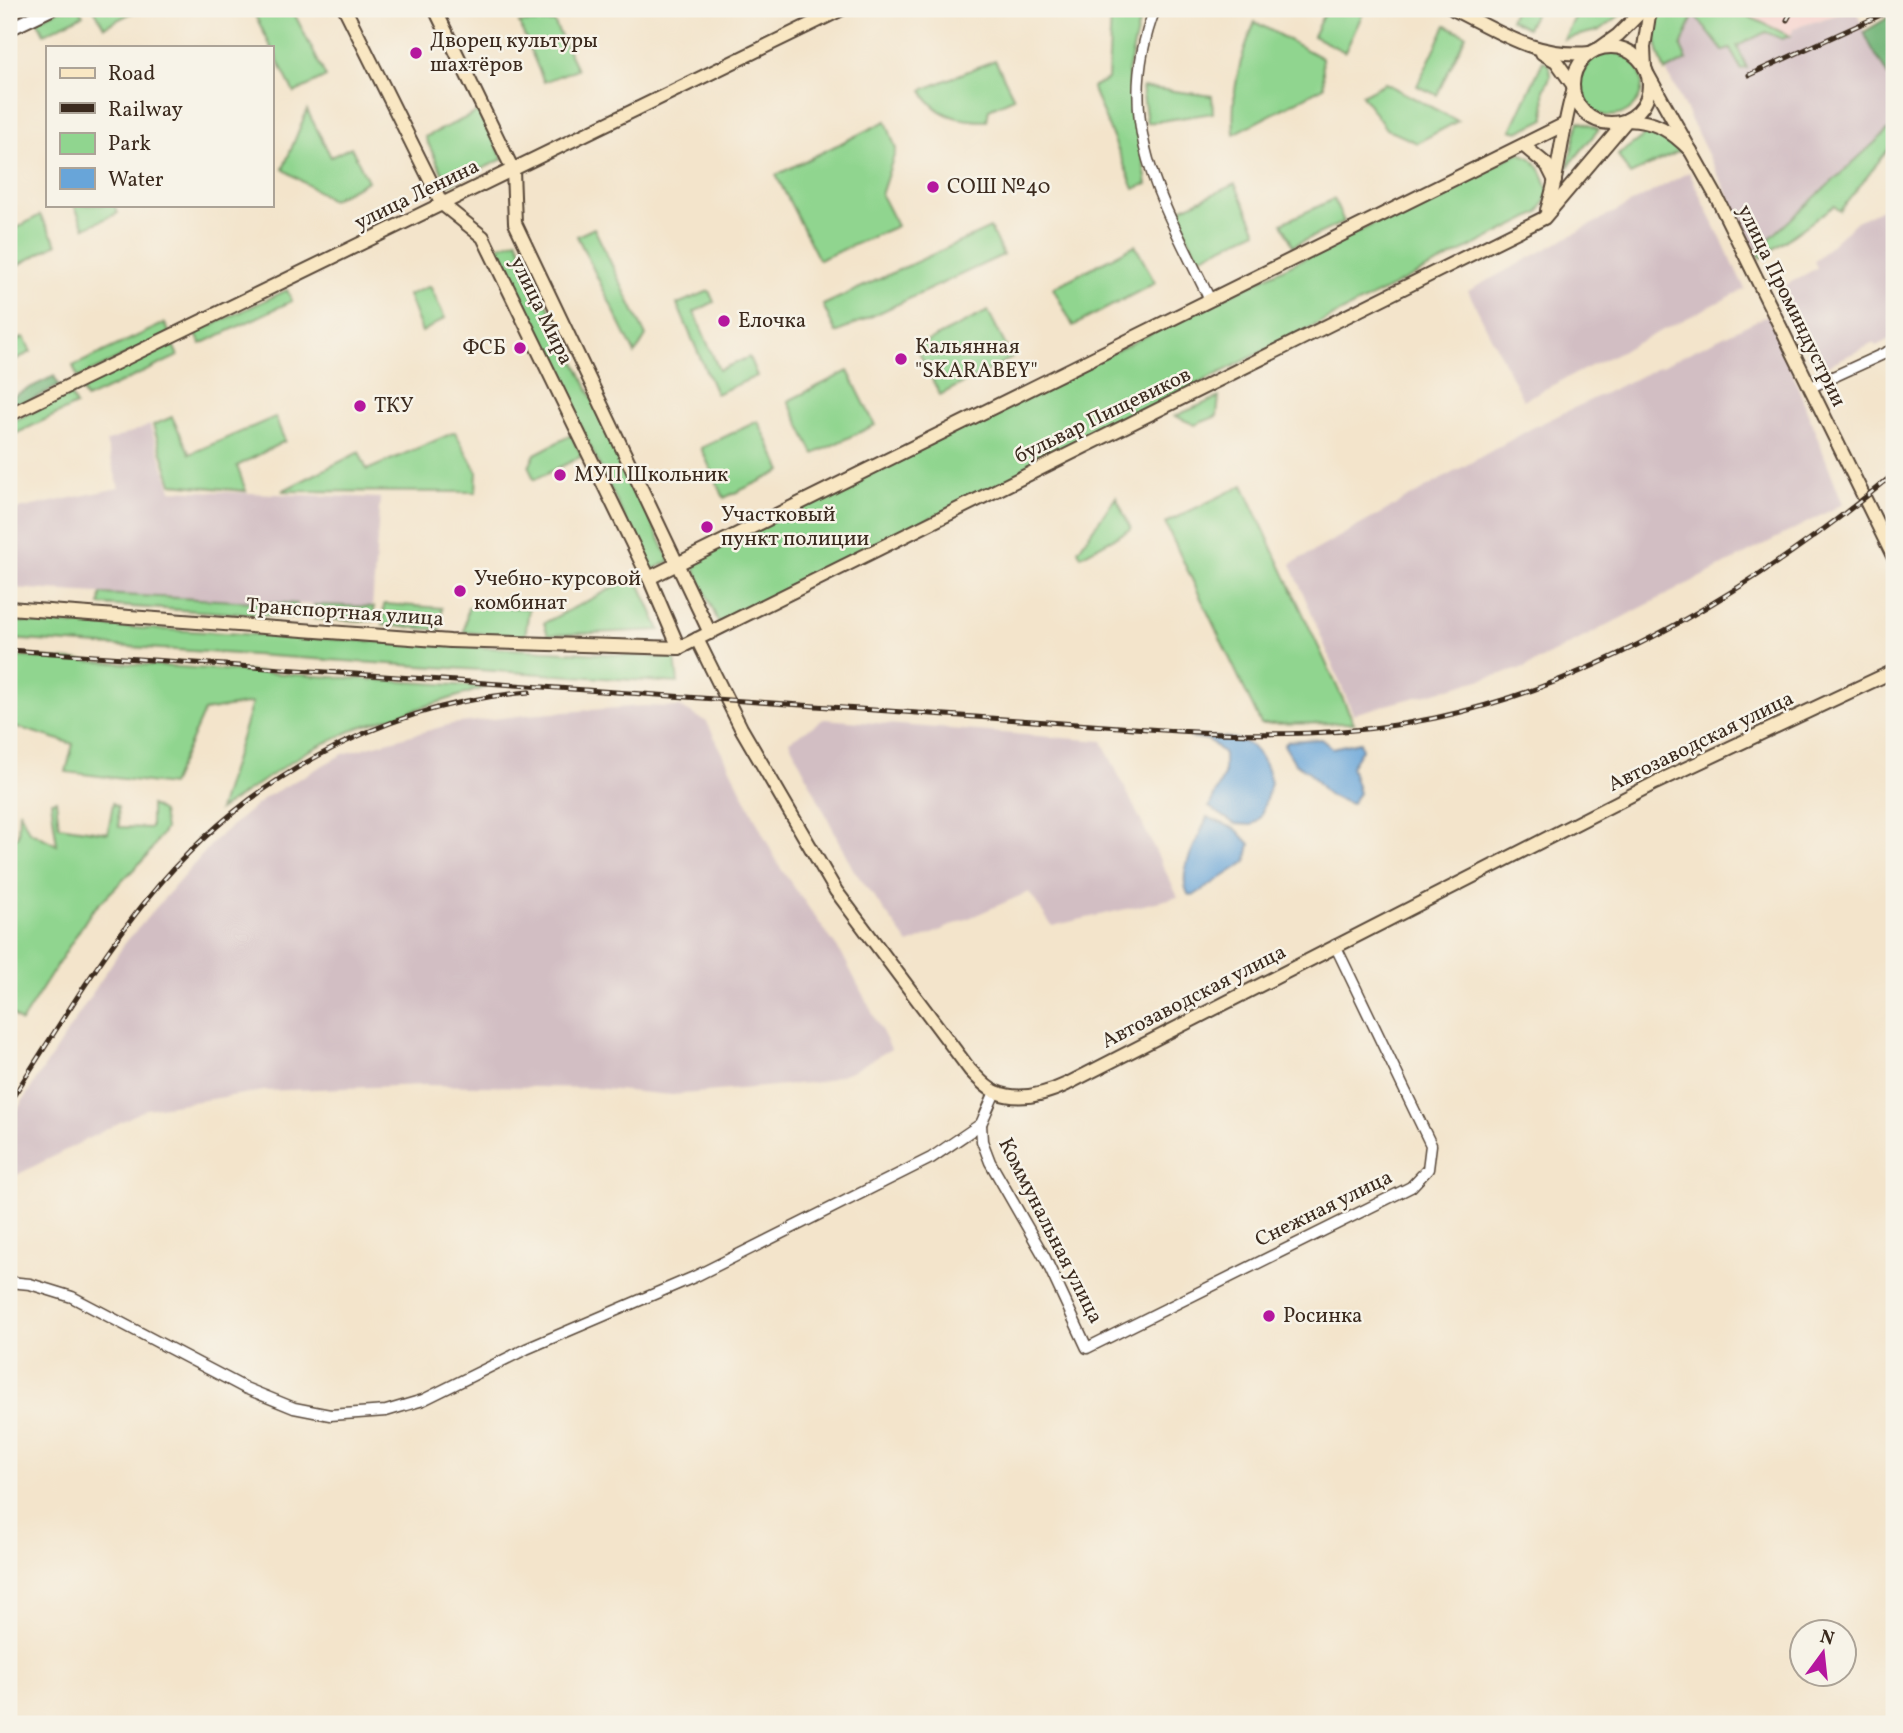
<svg xmlns="http://www.w3.org/2000/svg" width="1903" height="1733" font-family="Vollkorn,serif">
<style>
.built{fill:#f7d0cc}
.industrial{fill:#d2bec3}
.green{fill:#90d58f;stroke:#668056;stroke-width:2}
.forest{fill:#74b67a;stroke:#58704c;stroke-width:2}
.water{fill:#68a5d9;stroke:#52687c;stroke-width:2}
.lines{fill:none;stroke-linecap:round;stroke-linejoin:round}
.minor-casing{stroke:#574638;stroke-width:13}
.tertiary-casing{stroke:#574638;stroke-width:16}
.secondary-casing{stroke:#574638;stroke-width:16}
.minor{stroke:#fff;stroke-width:10}
.tertiary{stroke:#fff;stroke-width:12}
.secondary{stroke:#f9e7c3;stroke-width:12}
.rail-casing{stroke:#3b2a1e;stroke-width:5}
.rail{stroke:#f7f3e8;stroke-width:2.5;stroke-dasharray:8;stroke-linecap:butt}
.poi-dot{fill:#b5179e;stroke:#f7f3e8;stroke-width:2.5}
.labels{text-anchor:middle;dominant-baseline:central;stroke-width:5;stroke-linejoin:round;paint-order:stroke}
.poi-label{font-size:21px;fill:#3b2a1e;stroke:#f7f3e8;text-anchor:start}
.street-label{font-size:21px;fill:#3b2a1e;stroke:#f7f3e8}
</style>
<rect width="100%" height="100%" fill="#f7f3e8"/>
<filter id="ink" filterUnits="userSpaceOnUse"><feTurbulence type="fractalNoise" baseFrequency=".0143" numOctaves="2"/><feDisplacementMap in="SourceGraphic" scale="14" xChannelSelector="R" yChannelSelector="G"/><feConvolveMatrix kernelMatrix="1 2 1 2 8 2 1 2 1" color-interpolation-filters="sRGB"/></filter>
<filter id="wash" filterUnits="userSpaceOnUse"><feTurbulence type="fractalNoise" baseFrequency=".00686" numOctaves="4" result="noise"/><feDisplacementMap in="SourceGraphic" scale="28" xChannelSelector="R" yChannelSelector="G"/><feGaussianBlur stdDeviation="1.57" result="paint"/><feColorMatrix in="noise" values="0 0 0 0 0 0 0 0 0 0 0 0 0 0 0 0 0 1.4 0 .05"/><feComposite in="paint" operator="in"/></filter>
<g filter="url(#wash)">
<rect width="100%" height="100%" fill="#f3e4cb"/>
<!-- built -->
<path class="built" d="M1733,9H1853L1794,28L1790,36Z"/>
<!-- industrial -->
<g class="industrial">
<path d="M1662,9H1733L1790,36L1794,28L1856,9L1864,32L1894,87V125L1756,251L1657,52L1655,23Z"/>
<path d="M1689,172L1745,289L1523,400L1468,291Z"/>
<path d="M1894,203V337L1876,346L1874,343L1818,370L1780,288L1817,268L1814,261L1857,221Z"/>
<path d="M1770,314L1843,504L1524,668L1353,714L1291,564L1532,428Z"/>
<path d="M150,425L171,490L380,498L372,608L9,588V511L119,488L106,442Z"/>
<path d="M642,706L680,707L707,722L779,866L843,956L891,1049L852,1071L820,1082L672,1095L594,1088L424,1085L263,1091L146,1109L9,1179V1122L125,943L216,839L266,797L343,754L452,724L526,715Z"/>
<path d="M824,719L1102,741L1178,897L1052,926L1029,892L909,944L853,869L789,741Z"/>
</g>
<!-- green -->
<g class="green">
<path d="M61,9H80L83,15L44,34L37,20Z"/>
<path d="M94,9H139L104,27Z"/>
<path d="M252,9H292L326,77L294,93Z"/>
<path d="M1117,9H1142L1128,72L1147,184L1134,189L1092,87L1108,79L1111,12Z"/>
<path d="M1326,9H1365L1345,52L1313,36Z"/>
<path d="M1515,9H1537L1527,28L1510,19Z"/>
<path d="M1579,9H1628L1600,30L1564,39Z"/>
<path d="M1662,9H1733L1790,36L1782,39L1766,32L1737,46L1747,68L1741,69L1730,49L1723,51L1694,14L1681,47L1687,60L1665,71C1656,49 1651,30 1662,9Z"/>
<path d="M554,22L577,69L544,82L519,23Z"/>
<path d="M1255,22L1322,58L1324,87L1234,134C1231,93 1239,59 1255,22Z"/>
<path d="M1446,25L1466,35L1437,95L1417,86Z"/>
<circle cx="1610" cy="84" r="32"/>
<path d="M995,60L1014,98L989,109L987,121C960,121 934,116 922,90Z"/>
<path d="M1543,61L1549,63L1551,75L1544,90L1545,119L1518,132L1511,130Z"/>
<path d="M1385,83L1458,121L1417,143L1386,129L1362,95Z"/>
<path d="M1142,87L1212,96L1213,113L1147,123Z"/>
<path d="M307,110L331,157L351,147L368,181L331,200L283,169Z"/>
<path d="M480,111L503,159L448,185L425,137Z"/>
<path d="M886,121L896,149L881,195L897,226L819,260L776,175Z"/>
<path d="M1579,121L1599,129L1567,168Z"/>
<path d="M1894,125V142L1840,211L1834,206L1761,258L1756,251Z"/>
<path d="M1654,128L1670,132L1680,151L1630,175L1618,155Z"/>
<path d="M1518,153C1538,157 1543,174 1549,192L1539,213L719,624L691,560Z"/>
<path d="M1235,184L1257,231L1198,258L1176,211Z"/>
<path d="M1334,199L1344,222L1293,246L1282,223Z"/>
<path d="M74,205H114L118,213L85,228Z"/>
<path d="M40,215L57,244L9,270V232Z"/>
<path d="M594,228L646,336L635,354L577,236Z"/>
<path d="M990,228L1003,255L836,333L823,305Z"/>
<path d="M517,240L670,561L650,571L495,248Z"/>
<path d="M1135,245L1155,283L1073,326L1053,288Z"/>
<path d="M430,286L445,318L422,332L408,295Z"/>
<path d="M287,290L292,301L201,344L195,333Z"/>
<path d="M709,291L714,302L694,312L719,370L749,357L757,376L716,394L677,304Z"/>
<path d="M988,311L1012,358L940,395L916,347Z"/>
<path d="M165,323L170,334L78,378L73,366Z"/>
<path d="M24,337L31,352L9,363V344Z"/>
<path d="M173,345L178,356L86,399L81,388Z"/>
<path d="M848,371L875,425L814,454L788,401Z"/>
<path d="M70,394L76,405L9,437V423Z"/>
<path d="M1219,397L1217,416L1195,425L1175,416Z"/>
<path d="M172,417L190,454L275,417L285,441L237,466L246,491L172,484L153,425Z"/>
<path d="M758,421L782,471L724,498L701,448Z"/>
<path d="M455,432L477,472L476,492L282,491L359,452L367,470Z"/>
<path d="M571,435L582,456L534,480L529,467L535,454Z"/>
<path d="M1243,485L1354,723L1261,724L1165,523Z"/>
<path d="M1116,497L1131,529L1081,556L1078,550Z"/>
<path d="M636,576L660,630L548,635L544,623Z"/>
<path d="M101,594L297,604V617L100,605Z"/>
<path d="M384,604L442,608L440,630L383,625Z"/>
<path d="M314,605L374,607V621L314,619Z"/>
<path d="M468,607L529,608L525,637L464,632Z"/>
<path d="M9,621L675,658L678,683L9,639Z"/>
<path d="M9,656L487,687L357,728L306,752L219,810L252,703L204,711L171,785L66,772L73,744L17,727L9,732Z"/>
<path d="M56,800L59,826L108,833L113,803L118,807L119,827L151,828V805L162,812L165,829L147,856L91,912L21,1022L9,1011V836L12,840L18,836L19,810L29,831L57,845L51,801Z"/>
</g>
<!-- forest -->
<g class="forest">
<path d="M1894,14V87C1885,68 1872,52 1864,32Z"/>
<path d="M54,376L59,386L9,411V398Z"/>
</g>
<!-- water -->
<g class="water">
<path d="M1190,737C1231,737 1259,732 1271,783L1260,818L1252,825L1235,824L1209,807L1224,775V754L1209,740Z"/>
<path d="M1321,739L1332,748L1360,742L1362,749L1351,767L1359,793L1351,804L1328,795L1309,772L1295,763L1284,745L1289,741Z"/>
<path d="M1207,817L1236,829L1250,844L1246,862L1193,896L1188,894C1176,869 1199,841 1207,817Z"/>
</g>
</g>
<g filter="url(#ink)">
<g class="lines">
<defs>
<g id="minor">
<path d="M1155,9C1111,122 1162,201 1210,300"/>
<path d="M1811,387L1894,349"/>
<path d="M995,1092L981,1124L982,1141L990,1162L1045,1258L1087,1348L1411,1187L1428,1169L1431,1145L1335,945"/>
<path d="M9,1282L30,1284L72,1297L245,1388L294,1408L330,1415L386,1411L423,1400L526,1349L694,1277L931,1158L981,1124"/>
</g>
<path id="tertiary" d="M9,29L51,9"/>
<g id="secondary">
<path d="M345,9L442,204L483,237L649,578L679,648"/>
<path d="M435,9L513,170L515,223L710,633"/>
<path d="M1453,9C1500,32 1535,58 1590,53"/>
<circle cx="1611" cy="85" r="38"/>
<path d="M1600,48L1618,35L1644,9"/>
<path d="M1542,53L1556,61L1573,85"/>
<path d="M1645,68L1644,47L1650,9"/>
<path d="M1648,75L1716,196L1894,558"/>
<path d="M1524,146L1547,165L1555,181"/>
<path d="M1547,210C1560,171 1561,131 1573,92"/>
<path d="M9,415L842,9"/>
<path d="M649,578L1563,125"/>
<path d="M9,608L450,641L679,648L1544,218L1627,120C1656,121 1670,130 1691,151"/>
<path d="M697,639L741,728L836,891L970,1070C977,1077 987,1089 996,1092C1020,1102 1046,1094 1067,1084L1655,783L1894,671"/>
</g>
</defs>
<!-- minor casing -->
<use href="#minor" class="minor-casing"/>
<!-- tertiary casing -->
<use href="#tertiary" class="tertiary-casing"/>
<!-- secondary casing -->
<use href="#secondary" class="secondary-casing"/>
<!-- minor -->
<use href="#minor" class="minor"/>
<!-- tertiary -->
<use href="#tertiary" class="tertiary"/>
<!-- secondary -->
<use href="#secondary" class="secondary"/>
<defs>
<g id="rail">
<path d="M1787,20L1793,9"/>
<path d="M1749,75L1894,9"/>
<path d="M9,650L1177,731C1264,736 1350,736 1435,718C1601,683 1765,581 1894,474"/>
<path d="M9,1103C54,1034 97,961 149,897C243,781 379,705 529,692"/>
</g>
</defs>
<!-- rail casing -->
<use href="#rail" class="rail-casing"/>
<!-- rail -->
<use href="#rail" class="rail"/>
</g>
</g>
<!-- markers -->
<g class="poi-dot">
<circle cx="416" cy="53" r="7"/>
<circle cx="933" cy="187" r="7"/>
<circle cx="724" cy="321" r="7"/>
<circle cx="520" cy="348" r="7"/>
<circle cx="901" cy="359" r="7"/>
<circle cx="360" cy="406" r="7"/>
<circle cx="560" cy="475" r="7"/>
<circle cx="707" cy="527" r="7"/>
<circle cx="460" cy="591" r="7"/>
<circle cx="1269" cy="1316" r="7"/>
</g>
<g class="labels">
<!-- poi labels -->
<g class="poi-label">
<text x="430" y="41">Дворец культуры<tspan x="430" dy="24">шахтёров</tspan></text>
<text x="947" y="187">СОШ №40</text>
<text x="738" y="321">Елочка</text>
<text x="915" y="347">Кальянная<tspan x="915" dy="24">"SKARABEY"</tspan></text>
<text x="506" y="348" text-anchor="end">ФСБ</text>
<text x="374" y="406">ТКУ</text>
<text x="574" y="475">МУП Школьник</text>
<text x="721" y="515">Участковый<tspan x="721" dy="24">пункт полиции</tspan></text>
<text x="474" y="579">Учебно-курсовой<tspan x="474" dy="24">комбинат</tspan></text>
<text x="1283" y="1316">Росинка</text>
</g>
<!-- street labels -->
<g class="street-label">
<text transform="translate(417 195) rotate(-26)">улица Ленина</text>
<text transform="translate(1791 306) rotate(64)">улица Проминдустрии</text>
<text transform="translate(541 311) rotate(64)">улица Мира</text>
<text transform="translate(1103 416) rotate(-26)">бульвар Пищевиков</text>
<text transform="translate(345 613) rotate(4)">Транспортная улица</text>
<text transform="translate(1701 742) rotate(-26)">Автозаводская улица</text>
<text transform="translate(1194 997) rotate(-27)">Автозаводская улица</text>
<text transform="translate(1324 1209) rotate(-26)">Снежная улица</text>
<text transform="translate(1050 1231) rotate(63)">Коммунальная улица</text>
</g>
</g>
<!-- margin -->
<rect width="1903" height="1733" fill="none" stroke="#f7f3e8" stroke-width="35"/>
<!-- legend -->
<rect x="46" y="46" width="228" height="161" fill="#f7f3e8" stroke="#aca397" stroke-width="2"/>
<rect x="60" y="68" width="35" height="10" fill="#f9e7c3" stroke="#aca397" stroke-width="2"/>
<text x="108" y="80" font-size="21" fill="#3b2a1e">Road</text>
<rect x="60" y="103" width="35" height="10" fill="#3b2a1e" stroke="#aca397" stroke-width="2"/>
<text x="108" y="116" font-size="21" fill="#3b2a1e">Railway</text>
<rect x="60" y="133" width="35" height="21" fill="#90d58f" stroke="#aca397" stroke-width="2"/>
<text x="108" y="150" font-size="21" fill="#3b2a1e">Park</text>
<rect x="60" y="168" width="35" height="21" fill="#68a5d9" stroke="#aca397" stroke-width="2"/>
<text x="108" y="186" font-size="21" fill="#3b2a1e">Water</text>
<!-- north arrow -->
<g transform="translate(1823 1653) rotate(15)"><circle r="33" fill="#f7f3e8" stroke="#aca397" stroke-width="2"/>
<path d="M0-5L12 26L0 18L-12 26Z" fill="#b5179e"/>
<text y="-10" font-size="19" font-weight="bold" text-anchor="middle" fill="#3b2a1e">N</text>
</g>
</svg>
